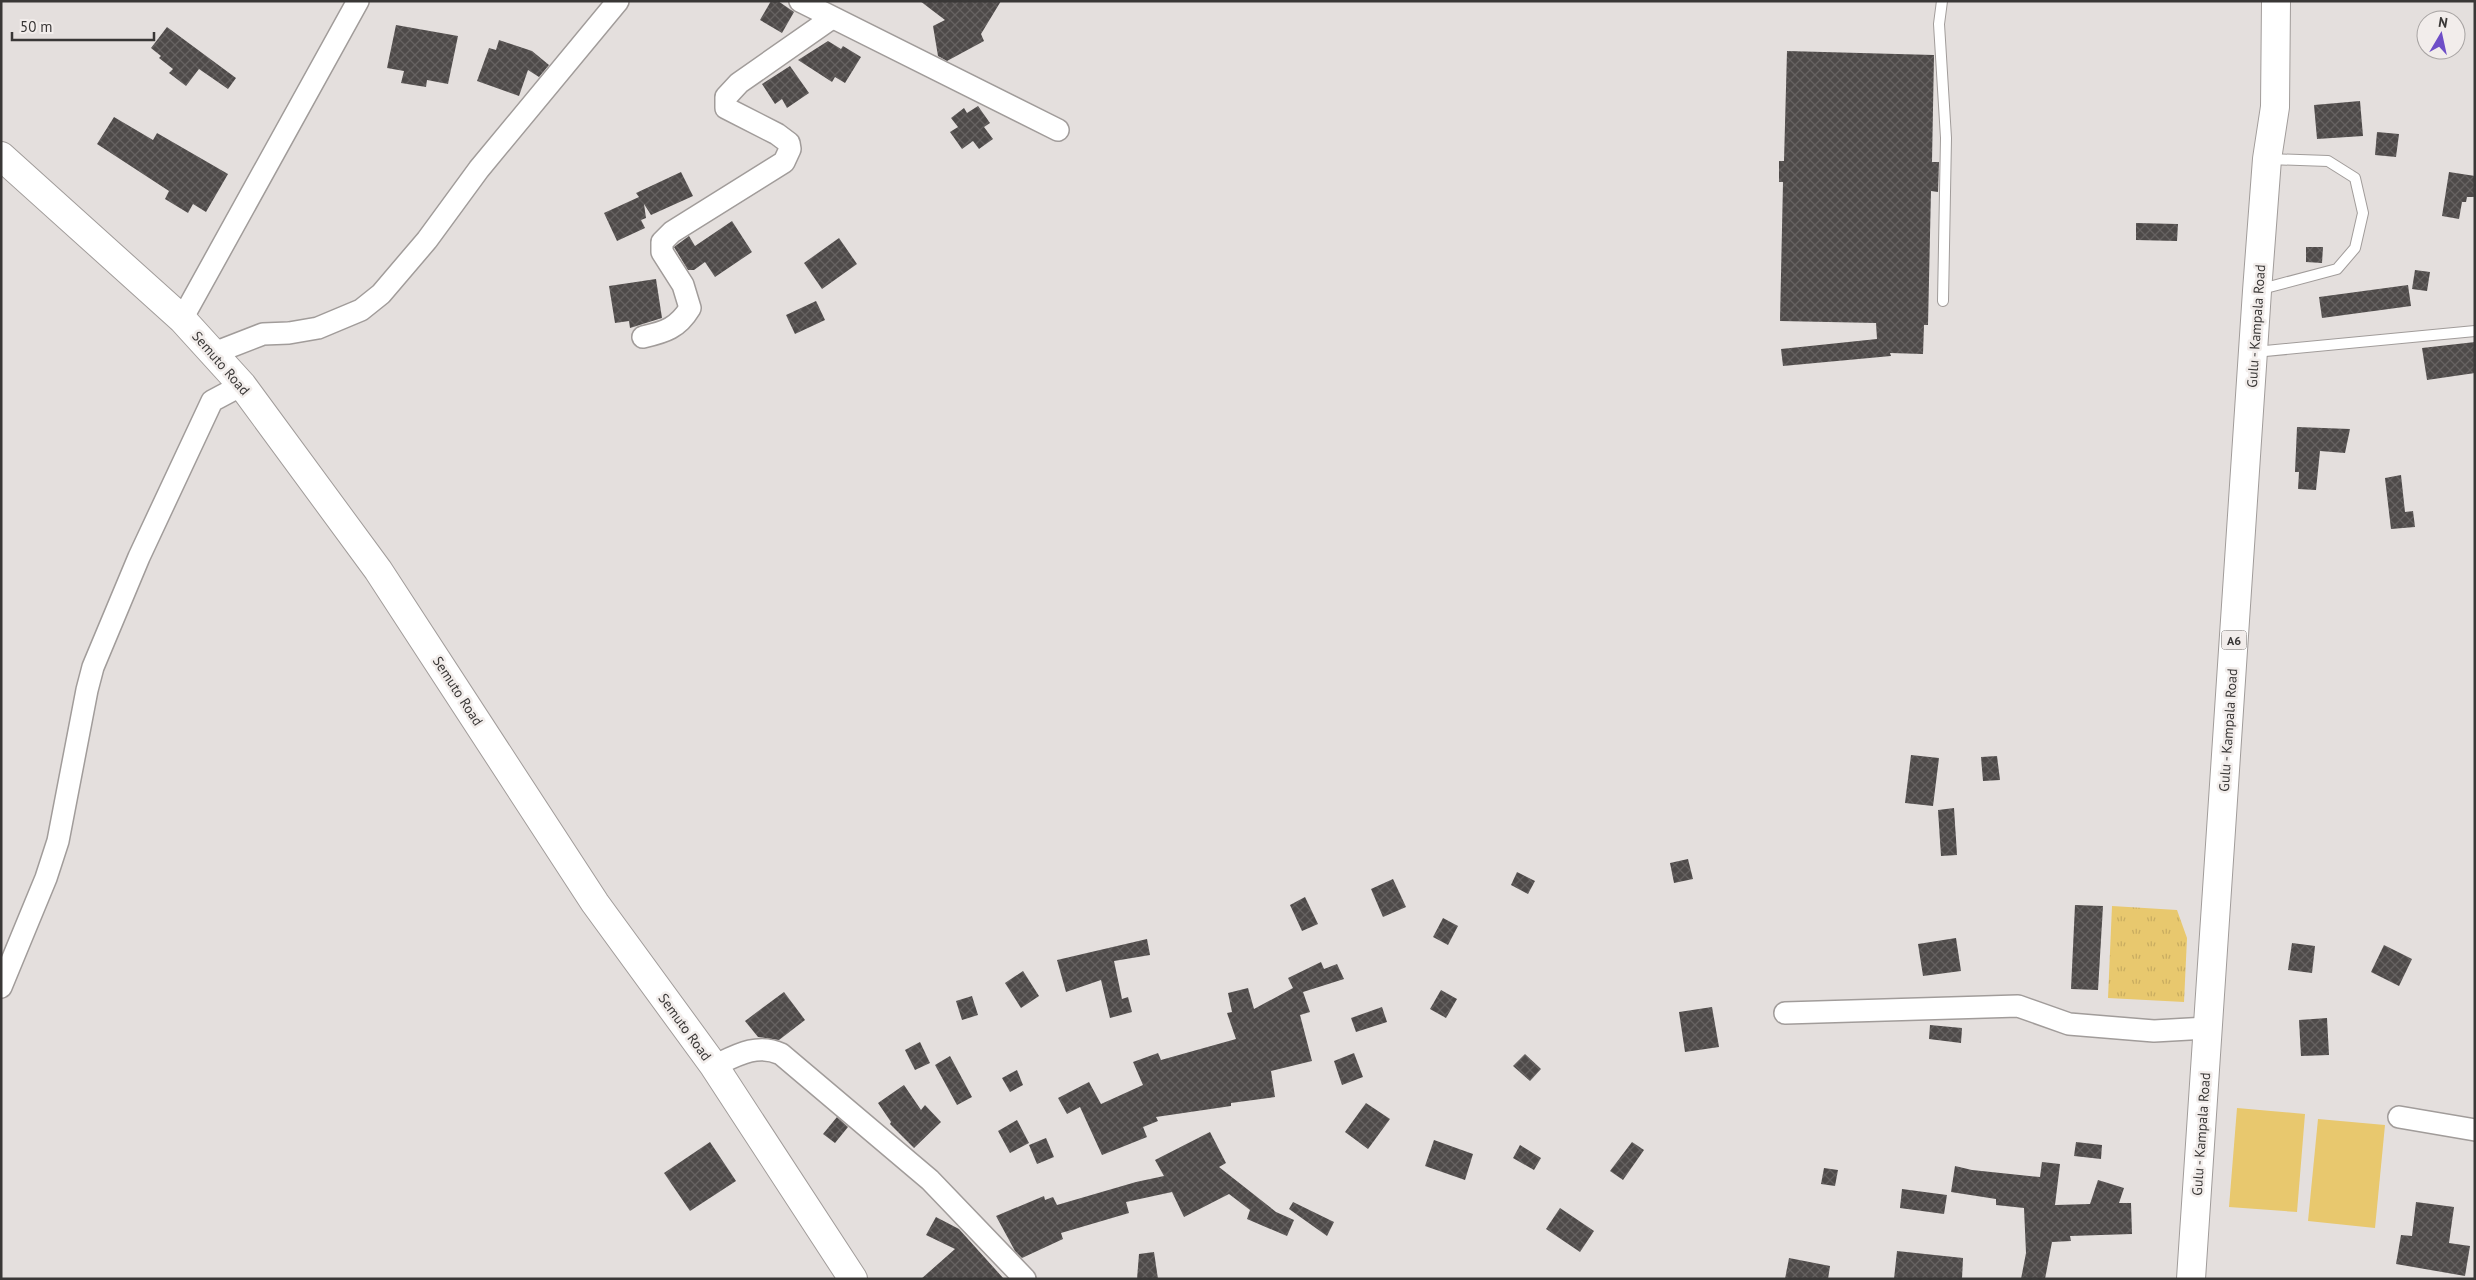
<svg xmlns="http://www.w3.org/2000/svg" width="2476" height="1280" font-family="'PT Sans',sans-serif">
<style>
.grass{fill:url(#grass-tufts)}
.garden{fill:#e8c86e}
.building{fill:url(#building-cross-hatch)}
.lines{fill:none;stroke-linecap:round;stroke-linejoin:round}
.service-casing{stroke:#a19c9a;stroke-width:12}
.minor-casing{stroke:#a19c9a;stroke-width:24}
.secondary-casing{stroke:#a19c9a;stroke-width:30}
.primary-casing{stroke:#a19c9a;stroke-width:30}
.service{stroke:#fff;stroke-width:10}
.minor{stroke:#fff;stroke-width:21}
.secondary{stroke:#fff;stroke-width:28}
.primary{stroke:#fff;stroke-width:28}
.labels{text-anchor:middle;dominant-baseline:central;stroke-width:5;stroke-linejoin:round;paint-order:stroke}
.shield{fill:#f2edeb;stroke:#706e6c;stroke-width:1}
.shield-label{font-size:12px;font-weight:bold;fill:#393736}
.street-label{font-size:14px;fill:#393736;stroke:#f2edeb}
</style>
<defs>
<pattern id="grass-tufts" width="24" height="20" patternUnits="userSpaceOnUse" patternTransform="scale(1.25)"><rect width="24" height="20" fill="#e8c86e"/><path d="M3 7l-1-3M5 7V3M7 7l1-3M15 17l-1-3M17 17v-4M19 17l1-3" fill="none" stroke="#c8ac60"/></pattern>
<pattern id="building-cross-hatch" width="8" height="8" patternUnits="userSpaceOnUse" patternTransform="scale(1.25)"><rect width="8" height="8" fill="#4e4a49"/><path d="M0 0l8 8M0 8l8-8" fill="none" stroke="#666261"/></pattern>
</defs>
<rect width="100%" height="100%" fill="#e4dfdd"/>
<!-- grass -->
<path class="grass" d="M2112,906L2177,910L2187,938L2184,1002L2108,998Z"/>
<!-- garden -->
<g class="garden">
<path d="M2237,1108L2305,1114L2297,1212L2229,1207Z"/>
<path d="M2318,1119L2385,1125L2375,1228L2308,1221Z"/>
</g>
<!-- building -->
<g class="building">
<path d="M771,1H778L794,12L782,33L760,20Z"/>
<path d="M920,1H1001L981,34L984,41L947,61L938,56L933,26L945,20Z"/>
<path d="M396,25L458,36L448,84L427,80L426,87L401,83L404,71L387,68Z"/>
<path d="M167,27L236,78L228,89L199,69L186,86L169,73L173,69L159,58L161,56L151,48Z"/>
<path d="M499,40L532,51L549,65L539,77L528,70L519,96L477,81L489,48L496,50Z"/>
<path d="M828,41L841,49L843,46L861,57L845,83L835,77L832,82L798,60Z"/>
<path d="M1787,51L1934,55L1932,162H1939L1938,192L1931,191L1928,325H1924L1923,354L1890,353L1891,356L1783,366L1781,349L1877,339L1876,323L1780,321L1783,182H1779V161H1784Z"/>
<path d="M790,66L809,93L787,108L782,99L775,104L762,84Z"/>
<path d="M2360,101L2363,136L2317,139L2314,105Z"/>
<path d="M978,106L990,123L984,127L993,139L979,149L973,141L962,149L950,132L958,127L951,118L964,108L967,113Z"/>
<path d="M114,117L153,140L157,133L228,174L206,212L193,204L188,213L165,199L169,191L97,144Z"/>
<path d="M2377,132L2399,134L2396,157L2375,155Z"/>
<path d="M681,172L693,196L651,215L644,204L646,218L641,220L645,228L617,241L604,213L639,197L636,193Z"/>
<path d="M2449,172L2475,176V197H2467L2466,202H2462L2459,219L2442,216Z"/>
<path d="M732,221L752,252L715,277L705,262L694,270H688L674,247L689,236L695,246Z"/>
<path d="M2136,223L2178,224L2177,241L2136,240Z"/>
<path d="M839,238L857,264L822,289L804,263Z"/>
<path d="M2306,247H2323L2322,263L2306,262Z"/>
<path d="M2415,270L2430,272L2427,291L2412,289Z"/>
<path d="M656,279L662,318L630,328L629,321L615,323L609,286Z"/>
<path d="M2408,285L2411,306L2322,318L2319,297Z"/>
<path d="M816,301L825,320L795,334L786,315Z"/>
<path d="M2475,342V373L2427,380L2422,348Z"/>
<path d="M2297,427L2350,429L2345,453L2320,451L2316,490L2298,489L2299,472H2295Z"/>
<path d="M2401,475L2405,512L2413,511L2415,527L2391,529L2385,478Z"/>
<path d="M1911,755L1939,758L1933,806L1905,803Z"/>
<path d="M1997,756L2000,780L1983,781L1981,757Z"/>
<path d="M1954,808L1957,855L1941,856L1938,810Z"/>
<path d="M1688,859L1693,879L1674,883L1670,863Z"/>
<path d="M1517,872L1535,881L1528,894L1511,885Z"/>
<path d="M1393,879L1406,907L1383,917L1371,889Z"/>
<path d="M1305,897L1318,924L1302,931L1290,905Z"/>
<path d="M2075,905L2103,906L2098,990L2071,989Z"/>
<path d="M1443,918L1458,926L1448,945L1433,937Z"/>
<path d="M1956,938L1961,971L1923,976L1918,944Z"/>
<path d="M1147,939L1150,955L1114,961L1122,999L1128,997L1132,1012L1110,1018L1101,980L1066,992L1057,960Z"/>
<path d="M2292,943L2315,946L2312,973L2288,970Z"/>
<path d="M2384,945L2412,959L2399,986L2371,972Z"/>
<path d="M1321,962L1324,969L1337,964L1344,979L1303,992L1310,1012L1300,1015L1312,1061L1271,1071L1275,1097L1231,1103V1106L1156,1117L1158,1121L1143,1127L1147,1137L1102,1155L1080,1107L1067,1114L1058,1098L1089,1082L1101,1104L1143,1085L1133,1062L1158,1053L1161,1060L1236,1039L1227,1013L1232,1012L1228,993L1248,988L1254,1009L1293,988L1288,978Z"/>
<path d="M1023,971L1039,996L1021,1008L1005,983Z"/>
<path d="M1441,990L1457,999L1446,1018L1430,1009Z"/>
<path d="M784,992L805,1020L779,1040L758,1037L745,1021Z"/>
<path d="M972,996L978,1015L962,1020L956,1001Z"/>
<path d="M1382,1007L1387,1022L1356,1032L1351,1018Z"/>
<path d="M1712,1007L1719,1047L1685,1052L1679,1012Z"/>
<path d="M2327,1018L2329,1055L2301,1056L2299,1020Z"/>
<path d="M1930,1025L1962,1028L1961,1043L1929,1039Z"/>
<path d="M920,1042L930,1063L915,1070L905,1050Z"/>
<path d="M1354,1053L1363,1077L1342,1085L1334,1061Z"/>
<path d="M1525,1054L1541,1069L1530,1081L1513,1066Z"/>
<path d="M950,1056L972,1097L957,1105L935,1065Z"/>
<path d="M1017,1070L1023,1085L1010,1092L1002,1078Z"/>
<path d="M904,1085L921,1110L925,1105L941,1122L914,1148L890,1124L891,1122L878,1103Z"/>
<path d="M1366,1103L1390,1119L1368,1149L1345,1132Z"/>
<path d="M837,1117L848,1127L835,1143L823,1134Z"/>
<path d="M1017,1120L1029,1143L1010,1153L998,1131Z"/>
<path d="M1210,1132L1226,1163L1219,1167L1276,1212L1294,1220L1287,1236L1247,1219L1250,1210L1229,1194L1184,1217L1172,1192L1126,1202L1129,1213L1061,1233L1063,1239L1022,1258L1015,1251L996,1216L1044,1196L1045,1200L1053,1197L1057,1205L1136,1182L1164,1176L1155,1160Z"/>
<path d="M1046,1138L1054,1157L1037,1164L1029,1145Z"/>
<path d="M1434,1140L1473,1154L1465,1180L1425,1166Z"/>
<path d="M710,1142L736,1181L690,1211L664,1173Z"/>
<path d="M1632,1142L1644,1150L1623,1180L1610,1171Z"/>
<path d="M2076,1142L2102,1145L2101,1159L2074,1156Z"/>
<path d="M1520,1145L1541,1158L1534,1170L1513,1158Z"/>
<path d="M2042,1162L2060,1164L2055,1205L2090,1204L2098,1180L2124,1188L2119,1203H2131L2132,1234L2070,1236L2071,1241L2052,1242L2045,1279H2021L2026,1253L2024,1208L1996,1205V1199L1951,1192L1955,1166L1972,1170L2040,1177Z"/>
<path d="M1824,1168L1838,1170L1835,1186L1821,1184Z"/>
<path d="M1902,1189L1947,1195L1944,1214L1900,1208Z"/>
<path d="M1293,1202L1334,1222L1327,1236L1289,1209Z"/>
<path d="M2416,1202L2454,1207L2449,1243L2470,1246L2465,1276L2396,1264L2401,1235L2412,1236Z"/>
<path d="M1560,1208L1594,1231L1580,1252L1546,1229Z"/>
<path d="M936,1217L959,1229L1004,1279H921L955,1249L926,1235Z"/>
<path d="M1897,1251L1963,1258L1962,1279H1894Z"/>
<path d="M1154,1252L1158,1279H1137L1139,1254Z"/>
<path d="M1789,1258L1830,1266L1828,1279H1785Z"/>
</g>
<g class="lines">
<defs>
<g id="service">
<path d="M1942,1L1939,24L1946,138L1943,301"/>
<path d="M2258,290L2337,269L2355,248L2363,213L2355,178L2328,161L2268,159"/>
<path d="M2255,352L2475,331"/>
</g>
<g id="minor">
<path d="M800,1L1058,130"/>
<path d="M182,319L358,1"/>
<path d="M643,337C665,332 678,328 690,308L683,285L662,252V242L672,232L784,162L790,149L789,143L777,134L726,108V97L739,83L832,18"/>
<path d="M214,353L263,334L289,333L318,328L361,310L381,294L427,240L479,169L618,1"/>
<path d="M1,987L46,878L58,841L87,690L93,667L139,557L212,401L242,385"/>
<path d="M1785,1013L2018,1006L2069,1024L2154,1031L2207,1028"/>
<path d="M714,1066C737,1055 757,1043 781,1054L930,1180L1025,1279"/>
<path d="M2399,1117L2475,1130"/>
</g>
<path id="secondary" d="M1,156L182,319L242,385L378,570L595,903L714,1066L853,1279"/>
<path id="primary" d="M2191,1279L2257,291L2267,159L2275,107L2276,1"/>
</defs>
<!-- service casing -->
<use href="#service" class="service-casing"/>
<!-- minor casing -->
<use href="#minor" class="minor-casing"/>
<!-- secondary casing -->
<use href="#secondary" class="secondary-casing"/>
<!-- primary casing -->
<use href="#primary" class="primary-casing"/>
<!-- service -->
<use href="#service" class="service"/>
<!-- minor -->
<use href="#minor" class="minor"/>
<!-- secondary -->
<use href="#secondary" class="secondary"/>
<!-- primary -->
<use href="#primary" class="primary"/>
</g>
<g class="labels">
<!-- shield labels -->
<rect class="shield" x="2221.5" y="630.5" width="25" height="19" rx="4"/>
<g class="shield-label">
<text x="2234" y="640">A6</text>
</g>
<!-- street labels -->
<g class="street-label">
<text transform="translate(2256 326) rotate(-86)">Gulu - Kampala Road</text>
<text transform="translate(221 363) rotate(49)">Semuto Road</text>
<text transform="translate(458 691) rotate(57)">Semuto Road</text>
<text transform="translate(2228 730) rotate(-86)">Gulu - Kampala Road</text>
<text transform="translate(685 1027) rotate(54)">Semuto Road</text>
<text transform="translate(2201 1134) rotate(-86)">Gulu - Kampala Road</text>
</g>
</g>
<!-- border -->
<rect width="2476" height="1280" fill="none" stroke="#393736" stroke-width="5"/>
<!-- north arrow -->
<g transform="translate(2441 35) rotate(9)"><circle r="24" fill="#f2edeb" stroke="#a8a4a3"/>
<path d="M0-4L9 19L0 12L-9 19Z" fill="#6e4ec7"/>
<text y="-8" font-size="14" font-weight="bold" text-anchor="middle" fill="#393736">N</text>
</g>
<!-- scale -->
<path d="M12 32v8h142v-8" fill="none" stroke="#393736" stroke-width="2.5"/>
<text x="20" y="32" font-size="15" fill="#393736" stroke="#f2edeb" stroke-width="4" paint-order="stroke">50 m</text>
</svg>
